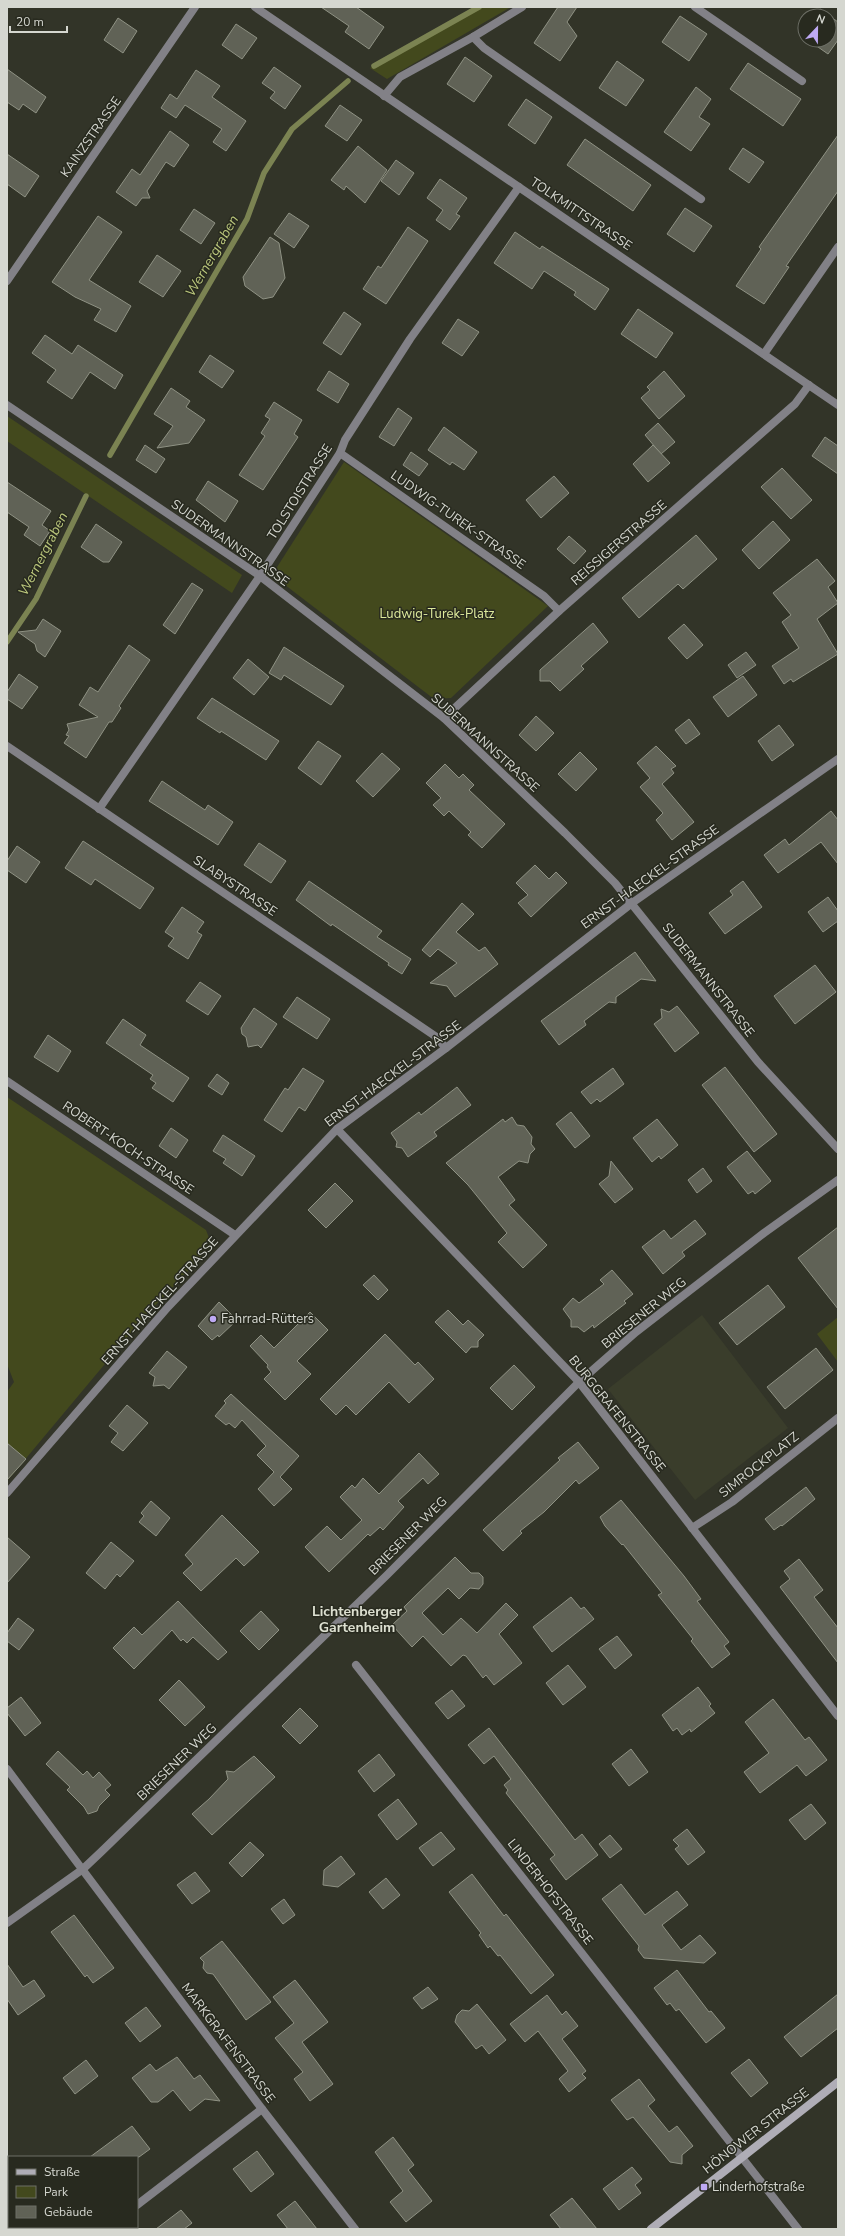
<svg xmlns="http://www.w3.org/2000/svg" width="845" height="2236" font-family="'Nunito Sans',sans-serif">
<style>
.built{fill:#3a3d2b}
.green{fill:#43491d}
.lines{fill:none;stroke-linecap:round;stroke-linejoin:round}
.stream{stroke:#7b8352;stroke-width:5.5}
.building{fill:#606256;stroke:#8f9284}
.lane{stroke:#828187;stroke-width:8}
.street{stroke:#828187;stroke-width:8}
.secondary{stroke:#afadb6;stroke-width:8}
.poi-dot{fill:#bea9f4;stroke:#282a1f;stroke-width:1.5}
.labels{text-anchor:middle;dominant-baseline:central;stroke-width:3;stroke-linejoin:round;paint-order:stroke}
.street-label{font-size:13px;fill:#d5d7d0;stroke:#282a1f}
.park-label{font-size:13px;fill:#dde99c;stroke:#282a1f}
.poi-label{font-size:13px;fill:#d5d7d0;stroke:#282a1f;text-anchor:start}
.water-label{font-size:14px;font-style:italic;fill:#bbc77c;stroke:#282a1f}
.neighbourhood-label{font-size:14px;font-weight:bold;fill:#dde0d1;stroke:#282a1f}
</style>
<rect width="100%" height="100%" fill="#323428"/>
<!-- built -->
<path class="built" d="M702,1315L788,1428L695,1500L608,1389Z"/>
<!-- green -->
<g class="green">
<path d="M476,7H511L387,79L370,68Z"/>
<path d="M7,416L242,575L232,593L7,441Z"/>
<path d="M344,462L548,606L451,698L434,699L272,575Z"/>
<path d="M7,1097L206,1230L212,1246L145,1316L7,1481V1392L14,1382L7,1364Z"/>
<path d="M838,1317V1362L817,1334Z"/>
</g>
<g class="lines">
<!-- stream -->
<g class="stream">
<path d="M374,66L479,7"/>
<path d="M110,455L247,219L264,173L292,129L348,81"/>
<path d="M7,642L36,599L86,496"/>
</g>
</g>
<!-- building -->
<g class="building">
<path d="M321,7H356L384,27L369,49L345,32L349,26Z"/>
<path d="M558,7H577L567,22L577,36L560,61L534,43Z"/>
<path d="M820,9L838,22V40L828,54L808,40H829V16H815Z"/>
<path d="M680,16L707,34L689,61L662,42Z"/>
<path d="M118,18L137,31L123,53L104,40Z"/>
<path d="M236,24L257,38L242,59L222,45Z"/>
<path d="M465,57L492,76L474,102L447,84Z"/>
<path d="M617,61L644,80L626,106L599,88Z"/>
<path d="M748,63L801,99L783,126L730,89Z"/>
<path d="M274,67L301,86L285,109L270,98L275,92L262,83Z"/>
<path d="M7,69L46,97L36,113L23,104L19,110L7,102Z"/>
<path d="M196,70L220,86L212,97L246,121L226,151L213,142L222,129L185,105L176,118L161,108L170,94L177,99Z"/>
<path d="M696,87L711,99L699,117L710,124L691,151L664,132Z"/>
<path d="M526,99L552,117L535,144L508,125Z"/>
<path d="M340,105L362,120L347,141L325,126Z"/>
<path d="M170,131L189,145L174,167L166,162L147,191L150,198H142L136,206L116,192L132,169L140,175Z"/>
<path d="M838,135V191L786,266L789,267L764,304L736,286L761,249L759,247Z"/>
<path d="M585,139L651,185L633,211L567,165Z"/>
<path d="M358,146L387,170L365,203L346,186L344,190L331,180Z"/>
<path d="M743,148L764,162L749,183L729,169Z"/>
<path d="M7,154L39,176L25,197L7,184Z"/>
<path d="M396,160L414,173L399,195L381,181Z"/>
<path d="M440,179L467,198L456,214L460,216L450,230L436,220L443,210L427,198Z"/>
<path d="M685,208L712,226L694,252L667,234Z"/>
<path d="M194,209L215,223L201,244L180,230Z"/>
<path d="M289,213L309,226L294,248L274,234Z"/>
<path d="M98,216L122,232L89,280L131,306L116,332L94,320L101,309L75,297L52,282Z"/>
<path d="M408,227L428,241L386,304L363,289L378,266L381,268Z"/>
<path d="M515,232L540,249L542,246L609,289L595,310L574,295L576,292L544,271L532,289L494,263Z"/>
<path d="M270,237L279,243L285,278L273,297L263,299L245,286L243,277Z"/>
<path d="M157,255L181,271L163,297L139,282Z"/>
<path d="M638,309L673,333L656,358L621,334Z"/>
<path d="M344,312L361,324L341,355L323,343Z"/>
<path d="M458,319L479,332L462,356L442,343Z"/>
<path d="M45,335L72,354L78,345L123,375L115,389L90,372L72,399L47,382L56,370L32,353Z"/>
<path d="M210,355L234,371L222,388L199,372Z"/>
<path d="M329,371L349,384L338,403L317,390Z"/>
<path d="M664,371L685,396L659,419L641,398L650,390L647,387Z"/>
<path d="M171,388L190,401L186,407L205,420L189,443L157,448L173,426L154,414Z"/>
<path d="M274,402L302,420L294,434L298,437L263,490L239,475L265,436L261,433L270,419L265,416Z"/>
<path d="M398,408L412,418L394,446L379,437Z"/>
<path d="M658,423L675,442L661,454L645,435Z"/>
<path d="M444,427L477,452L464,470L452,462L450,465L428,450Z"/>
<path d="M825,437L838,446V474L812,456Z"/>
<path d="M145,445L165,459L156,473L136,460Z"/>
<path d="M653,445L670,463L648,482L633,464Z"/>
<path d="M411,452L428,464L419,476L403,465Z"/>
<path d="M782,468L812,500L791,519L761,487Z"/>
<path d="M554,476L569,493L541,518L526,500Z"/>
<path d="M208,481L238,501L225,522L196,500Z"/>
<path d="M7,482L51,511L42,525L50,531L40,546L24,535L29,527L7,512Z"/>
<path d="M773,521L790,540L759,569L742,550Z"/>
<path d="M96,524L122,542L109,562H103L81,547Z"/>
<path d="M696,535L717,559L683,589L678,584L639,618L622,598Z"/>
<path d="M569,536L586,551L574,564L557,549Z"/>
<path d="M817,559L835,581L828,587L838,603L817,619L838,654L793,682L791,679L784,684L772,666L799,648L782,622L791,615L773,593Z"/>
<path d="M192,583L203,590L175,634L163,625Z"/>
<path d="M43,619L61,631L45,657L37,651L35,644L18,632L36,630Z"/>
<path d="M593,623L608,642L581,666L584,669L560,691L550,681H540V670Z"/>
<path d="M684,624L703,645L687,659L668,638Z"/>
<path d="M129,645L150,660L119,706L121,708L112,722H109L86,758L64,743L69,736L66,735L69,730L67,724L98,717L79,705L90,687L98,692Z"/>
<path d="M284,647L344,686L331,705L284,675L281,680L269,673Z"/>
<path d="M746,652L756,665L737,678L728,665Z"/>
<path d="M248,659L269,677L254,695L233,678Z"/>
<path d="M19,674L38,687L22,709L7,699V692Z"/>
<path d="M743,676L757,695L728,717L713,697Z"/>
<path d="M212,698L279,741L266,760L221,731L220,733L197,718Z"/>
<path d="M536,716L554,733L536,751L519,735Z"/>
<path d="M689,719L700,734L686,744L675,730Z"/>
<path d="M779,725L794,745L772,761L758,741Z"/>
<path d="M318,741L341,756L321,785L298,768Z"/>
<path d="M656,746L676,766L671,769L674,773L662,784L694,822L672,840L656,820L663,813L640,787L650,778L637,763Z"/>
<path d="M580,752L597,769L576,791L558,774Z"/>
<path d="M382,753L400,769L373,797L356,781Z"/>
<path d="M445,764L459,778L463,774L474,785L469,790L505,824L482,848L468,835L471,832L449,811L444,816L433,805L441,798L426,783Z"/>
<path d="M162,781L205,810L208,805L233,822L218,845L149,801Z"/>
<path d="M831,811L838,820V864L821,842L778,873L764,855L785,839L789,845Z"/>
<path d="M83,841L154,888L140,909L95,879L91,885L65,868Z"/>
<path d="M259,843L286,861L271,883L244,865Z"/>
<path d="M17,846L40,862L26,883L7,870V861Z"/>
<path d="M535,865L549,879L556,872L567,883L531,917L518,903L528,895L516,883Z"/>
<path d="M309,881L382,931L377,937L411,959L402,974L388,965L389,963L332,924L331,926L296,900Z"/>
<path d="M743,881L762,907L725,934L709,913L733,895L730,891Z"/>
<path d="M828,897L838,911V921L823,932L808,912Z"/>
<path d="M462,903L474,914L456,932L479,951L485,947L498,964L455,997L447,986L430,983L457,963L438,949L430,957L422,950Z"/>
<path d="M182,907L204,922L197,932L202,935L188,959L168,946L174,938L165,932Z"/>
<path d="M635,952L656,981L641,979L616,997V1003L609,1002L584,1021L586,1025L559,1045L541,1021Z"/>
<path d="M815,965L836,992L795,1024L774,996Z"/>
<path d="M200,982L221,996L208,1015L186,1001Z"/>
<path d="M297,997L330,1019L317,1039L283,1017Z"/>
<path d="M677,1006L699,1033L675,1052L654,1024L662,1018L661,1009L669,1012Z"/>
<path d="M254,1008L277,1024L261,1048L258,1045L248,1047L246,1037L242,1034L241,1028Z"/>
<path d="M123,1019L146,1035L140,1045L189,1078L173,1102L152,1088L156,1083L150,1079L153,1075L106,1043Z"/>
<path d="M48,1035L71,1051L58,1072L34,1057Z"/>
<path d="M725,1067L777,1134L754,1152L702,1085Z"/>
<path d="M303,1068L324,1081L305,1111L299,1107L282,1132L264,1120L285,1088L288,1090Z"/>
<path d="M613,1068L624,1084L600,1102L597,1099L591,1104L581,1092Z"/>
<path d="M217,1074L229,1083L222,1095L208,1086Z"/>
<path d="M457,1087L471,1105L434,1132L437,1136L408,1157L402,1148L396,1147L397,1142L391,1133L419,1112L421,1115Z"/>
<path d="M571,1112L590,1136L575,1148L556,1124Z"/>
<path d="M512,1117L517,1125L524,1126L532,1137L531,1144L535,1149L530,1154L528,1163L519,1161L498,1177L515,1200L509,1205L547,1245L523,1268L498,1242L507,1233L468,1185L446,1163L503,1119L505,1122Z"/>
<path d="M657,1119L678,1145L661,1159L659,1156L652,1162L633,1138Z"/>
<path d="M171,1128L188,1140L176,1158L159,1146Z"/>
<path d="M223,1135L255,1156L242,1176L223,1163L226,1159L213,1151Z"/>
<path d="M747,1151L771,1181L755,1194L753,1191L748,1194L727,1167Z"/>
<path d="M611,1161L633,1189L615,1203L599,1184L609,1176Z"/>
<path d="M703,1168L712,1181L697,1193L688,1180Z"/>
<path d="M335,1183L353,1201L326,1228L308,1210Z"/>
<path d="M695,1220L706,1234L682,1252L685,1256L663,1274L642,1247L664,1230L671,1239Z"/>
<path d="M838,1227V1309L798,1258Z"/>
<path d="M612,1270L633,1294L624,1301L626,1303L594,1328L593,1325L584,1332L578,1327H571V1320L563,1309L573,1298L579,1303L604,1284L600,1280Z"/>
<path d="M374,1275L388,1290L378,1300L363,1285Z"/>
<path d="M768,1285L785,1307L737,1345L719,1323Z"/>
<path d="M219,1302L237,1320L219,1337L218,1335L212,1340L198,1326Z"/>
<path d="M448,1310L463,1325L468,1320L484,1335L478,1341V1347H471L466,1353L435,1322Z"/>
<path d="M310,1312L328,1330L297,1361L311,1374L285,1400L264,1379L271,1372L267,1367L268,1365L250,1346L261,1335L274,1348Z"/>
<path d="M385,1334L415,1365L418,1362L434,1379L409,1403L389,1382L356,1415L346,1405L336,1415L320,1399Z"/>
<path d="M816,1348L833,1370L785,1409L767,1387Z"/>
<path d="M167,1351L187,1367L169,1389L164,1385L153,1386L155,1377L149,1373Z"/>
<path d="M514,1365L535,1387L512,1410L490,1388Z"/>
<path d="M231,1394L299,1456L280,1477L292,1489L274,1506L258,1489L274,1472L257,1455L266,1446L242,1420L235,1428L229,1423L226,1425L215,1416L226,1403L224,1401Z"/>
<path d="M127,1405L148,1423L123,1451L111,1442L118,1433L109,1426Z"/>
<path d="M578,1442L599,1468L579,1484L576,1480L544,1512L520,1531L522,1533L503,1551L483,1530L560,1460L558,1458Z"/>
<path d="M7,1443L26,1459L7,1480Z"/>
<path d="M419,1453L439,1474L428,1484L423,1478L398,1501L404,1507L383,1530L380,1527L370,1536L368,1534L329,1572L305,1547L327,1526L341,1540L362,1520L340,1497L352,1485L355,1488L363,1478L379,1494Z"/>
<path d="M806,1487L815,1499L782,1526L781,1525L774,1530L765,1519Z"/>
<path d="M621,1500L684,1576L701,1599L697,1601L729,1642L724,1646L730,1654L712,1668L691,1641L693,1639L658,1595L662,1593L623,1544L622,1545L605,1526L600,1517Z"/>
<path d="M151,1501L170,1518L156,1536L139,1522L144,1516L141,1513Z"/>
<path d="M222,1515L259,1552L244,1566L236,1558L201,1591L183,1573L193,1564L185,1555Z"/>
<path d="M7,1537L30,1557L7,1583Z"/>
<path d="M111,1542L134,1561L120,1577L117,1574L105,1589L86,1573Z"/>
<path d="M455,1557L471,1573H479L483,1577V1584L479,1589L470,1588L459,1599L448,1588L422,1613L443,1635L461,1618L477,1633L506,1603L518,1615L499,1634L522,1663L494,1685L486,1675L483,1678L466,1656L463,1655L451,1666L423,1636L412,1647L392,1625L407,1611L404,1607Z"/>
<path d="M799,1559L823,1590L814,1597L838,1628V1663L780,1587L790,1579L784,1571Z"/>
<path d="M571,1597L581,1609L584,1607L594,1619L552,1652L533,1627Z"/>
<path d="M178,1601L227,1652L218,1660L193,1637L187,1643L183,1639L181,1641L172,1630L134,1669L113,1648L134,1627L142,1635Z"/>
<path d="M261,1611L279,1630L259,1650L240,1631Z"/>
<path d="M18,1618L34,1630L19,1650L7,1641V1633Z"/>
<path d="M617,1636L632,1655L615,1669L599,1649Z"/>
<path d="M568,1665L586,1687L563,1705L546,1683Z"/>
<path d="M179,1680L205,1707L185,1726L159,1700Z"/>
<path d="M698,1687L711,1704L709,1706L715,1713L691,1732L690,1729L682,1735L677,1728L673,1731L662,1715Z"/>
<path d="M452,1690L465,1706L448,1719L435,1703Z"/>
<path d="M21,1697L41,1723L25,1736L7,1713V1708Z"/>
<path d="M773,1699L805,1740L809,1737L827,1760L806,1776L797,1765L760,1793L744,1772L769,1753L745,1722Z"/>
<path d="M300,1708L318,1726L300,1744L282,1726Z"/>
<path d="M489,1728L575,1840L582,1834L598,1855L566,1880L550,1859L555,1855L506,1793L508,1790L504,1785L511,1779L494,1756L484,1764L468,1745Z"/>
<path d="M631,1749L648,1772L629,1786L612,1764Z"/>
<path d="M58,1751L83,1775L87,1771L93,1778L99,1772L111,1785L105,1790L110,1795L99,1806L97,1811L88,1814L84,1807L67,1790L70,1787L46,1764Z"/>
<path d="M379,1754L395,1775L374,1792L358,1771Z"/>
<path d="M254,1756L275,1777L212,1835L192,1814L209,1799L228,1779L226,1771L234,1772Z"/>
<path d="M398,1799L417,1824L397,1840L378,1815Z"/>
<path d="M811,1804L826,1823L805,1840L789,1820Z"/>
<path d="M687,1829L705,1852L688,1865L675,1849L679,1846L673,1840Z"/>
<path d="M441,1832L455,1849L433,1866L419,1848Z"/>
<path d="M610,1835L622,1849L610,1858L599,1844Z"/>
<path d="M250,1842L264,1855L242,1877L229,1863Z"/>
<path d="M341,1856L355,1874L338,1887L323,1885L324,1870Z"/>
<path d="M195,1872L210,1891L192,1904L177,1885Z"/>
<path d="M472,1874L504,1916L506,1914L554,1975L531,1994L500,1955L498,1956L490,1946L488,1948L479,1935L481,1933L449,1892Z"/>
<path d="M386,1878L400,1895L383,1909L369,1892Z"/>
<path d="M621,1884L645,1915L677,1891L688,1905L662,1925L681,1950L700,1935L716,1953L704,1963L644,1958L638,1950L639,1946L602,1899Z"/>
<path d="M284,1899L295,1915L283,1924L271,1909Z"/>
<path d="M74,1915L114,1968L93,1983L87,1975L85,1977L51,1932Z"/>
<path d="M222,1941L271,2002L246,2020L213,1974L207,1973L203,1968L204,1962L200,1958Z"/>
<path d="M7,1964L23,1987L34,1980L45,1996L18,2015L7,1999Z"/>
<path d="M677,1970L709,2012L711,2011L725,2028L706,2043L679,2009L676,2011L670,2003L667,2005L654,1988Z"/>
<path d="M295,1980L328,2022L302,2042L333,2084L310,2101L294,2079L303,2072L275,2038L294,2023L273,1997Z"/>
<path d="M428,1987L438,1999L422,2009L413,1998Z"/>
<path d="M838,1994V2028L801,2057L784,2037Z"/>
<path d="M547,1995L562,2015L566,2011L578,2026L562,2039L586,2071L582,2074L586,2078L569,2092L559,2079L568,2071L538,2031L525,2042L510,2024Z"/>
<path d="M477,2004L506,2040L489,2054L482,2045L476,2049L455,2022L457,2015L462,2010L469,2011Z"/>
<path d="M146,2007L161,2026L140,2042L125,2023Z"/>
<path d="M177,2057L194,2079L200,2075L220,2101L205,2099L190,2111L173,2090L158,2102H151L132,2078L150,2064L156,2071Z"/>
<path d="M749,2059L768,2083L751,2097L731,2073Z"/>
<path d="M86,2060L98,2076L75,2094L63,2078Z"/>
<path d="M639,2079L655,2100L648,2106L669,2132L677,2126L693,2146L682,2155V2164L670,2162L633,2117L627,2120L611,2100Z"/>
<path d="M132,2126L150,2149L139,2157H90Z"/>
<path d="M393,2137L414,2165L408,2170L432,2201L406,2222L390,2202L403,2191L375,2152Z"/>
<path d="M257,2151L274,2174L251,2192L233,2169Z"/>
<path d="M632,2167L642,2179L635,2185L641,2193L619,2210L603,2189Z"/>
<path d="M572,2198L597,2229H561L550,2215Z"/>
<path d="M295,2201L317,2229H288L277,2215Z"/>
<path d="M181,2210L192,2223L184,2229H156Z"/>
</g>
<g class="lines">
<!-- lane -->
<g class="lane">
<path d="M695,7L802,81"/>
<path d="M473,37L484,48L701,199"/>
<path d="M384,96L400,77L473,37L522,7"/>
</g>
<!-- street -->
<g class="street">
<path d="M255,7L838,405"/>
<path d="M7,281L195,7"/>
<path d="M764,354L838,247"/>
<path d="M7,405L260,576L444,718L565,833L615,883L758,1062L838,1149"/>
<path d="M340,453L544,596L559,611"/>
<path d="M444,718L559,611L795,404L809,385"/>
<path d="M7,746L435,1036L446,1048"/>
<path d="M99,809L260,576L340,453L345,440L410,339L519,187"/>
<path d="M7,1081L235,1235"/>
<path d="M337,1129L579,1382L838,1716"/>
<path d="M7,1493L168,1307L337,1129L446,1048L632,903L838,759"/>
<path d="M692,1528L732,1502L838,1418"/>
<path d="M356,1665L798,2229"/>
<path d="M7,1769L262,2109L355,2229"/>
<path d="M7,1923L83,1869L101,1852L387,1575L579,1382L636,1332L764,1233L838,1180"/>
<path d="M137,2205L262,2109"/>
<path d="M106,2229L108,2227"/>
</g>
<!-- secondary -->
<path class="secondary" d="M651,2229L838,2082"/>
</g>
<!-- markers -->
<g class="poi-dot">
<circle cx="213" cy="1319" r="4"/>
<rect x="700" y="2183" width="8" height="8" rx="2"/>
</g>
<g class="labels">
<!-- street labels -->
<g class="street-label">
<text transform="translate(91 137) rotate(-55)">KAINZSTRASSE</text>
<text transform="translate(581 214) rotate(34)">TOLKMITTSTRASSE</text>
<text transform="translate(300 492) rotate(-58)">TOLSTOISTRASSE</text>
<text transform="translate(458 520) rotate(35)">LUDWIG-TUREK-STRASSE</text>
<text transform="translate(230 543) rotate(35)">SUDERMANNSTRASSE</text>
<text transform="translate(619 543) rotate(-41)">REISSIGERSTRASSE</text>
<text transform="translate(485 743) rotate(42)">SUDERMANNSTRASSE</text>
<text transform="translate(650 877) rotate(-36)">ERNST-HAECKEL-STRASSE</text>
<text transform="translate(235 886) rotate(34)">SLABYSTRASSE</text>
<text transform="translate(708 980) rotate(52)">SUDERMANNSTRASSE</text>
<text transform="translate(393 1074) rotate(-37)">ERNST-HAECKEL-STRASSE</text>
<text transform="translate(128 1148) rotate(34)">ROBERT-KOCH-STRASSE</text>
<text transform="translate(160 1301) rotate(-48)">ERNST-HAECKEL-STRASSE</text>
<text transform="translate(644 1313) rotate(-39)">BRIESENER WEG</text>
<text transform="translate(617 1414) rotate(51)">BURGGRAFENSTRASSE</text>
<text transform="translate(759 1465) rotate(-38)">SIMROCKPLATZ</text>
<text transform="translate(408 1536) rotate(-45)">BRIESENER WEG</text>
<text transform="translate(177 1762) rotate(-44)">BRIESENER WEG</text>
<text transform="translate(550 1892) rotate(52)">LINDERHOFSTRASSE</text>
<text transform="translate(228 2043) rotate(53)">MARKGRAFENSTRASSE</text>
<text transform="translate(756 2131) rotate(-38)">HÖNOWER STRASSE</text>
</g>
<!-- park labels -->
<g class="park-label">
<text x="437" y="614">Ludwig-Turek-Platz</text>
</g>
<!-- poi labels -->
<g class="poi-label">
<text x="221" y="1319">Fahrrad-Rütters</text>
<text x="712" y="2187">Linderhofstraße</text>
</g>
<!-- water labels -->
<g class="water-label">
<text transform="translate(212 256) rotate(-60)">Wernergraben</text>
<text transform="translate(43 554) rotate(-63)">Wernergraben</text>
</g>
<!-- neighbourhood labels -->
<g class="neighbourhood-label">
<text x="357" y="1611">Lichtenberger<tspan x="357" dy="16">Gartenheim</tspan></text>
</g>
</g>
<!-- border -->
<rect width="845" height="2236" fill="none" stroke="#d5d7d0" stroke-width="16"/>
<!-- legend -->
<rect x="8" y="2156" width="130" height="72" fill="#282a1f" stroke="#6d6f66"/>
<rect x="16" y="2169" width="20" height="6" fill="#afadb6" stroke="#6d6f66"/>
<text x="44" y="2176" font-size="12" fill="#d5d7d0">Straße</text>
<rect x="16" y="2186" width="20" height="12" fill="#43491d" stroke="#6d6f66"/>
<text x="44" y="2196" font-size="12" fill="#d5d7d0">Park</text>
<rect x="16" y="2206" width="20" height="12" fill="#606256" stroke="#6d6f66"/>
<text x="44" y="2216" font-size="12" fill="#d5d7d0">Gebäude</text>
<!-- north arrow -->
<g transform="translate(817 28) rotate(22)"><circle r="19" fill="#282a1f" stroke="#6d6f66"/>
<path d="M0-3L7 15L0 10L-7 15Z" fill="#bea9f4"/>
<text y="-6" font-size="11" font-weight="bold" text-anchor="middle" fill="#d5d7d0">N</text>
</g>
<!-- scale -->
<path d="M10 26v6h57v-6" fill="none" stroke="#d5d7d0" stroke-width="2"/>
<text x="16" y="26" font-size="12" fill="#d5d7d0" stroke="#282a1f" stroke-width="3" paint-order="stroke">20 m</text>
</svg>
